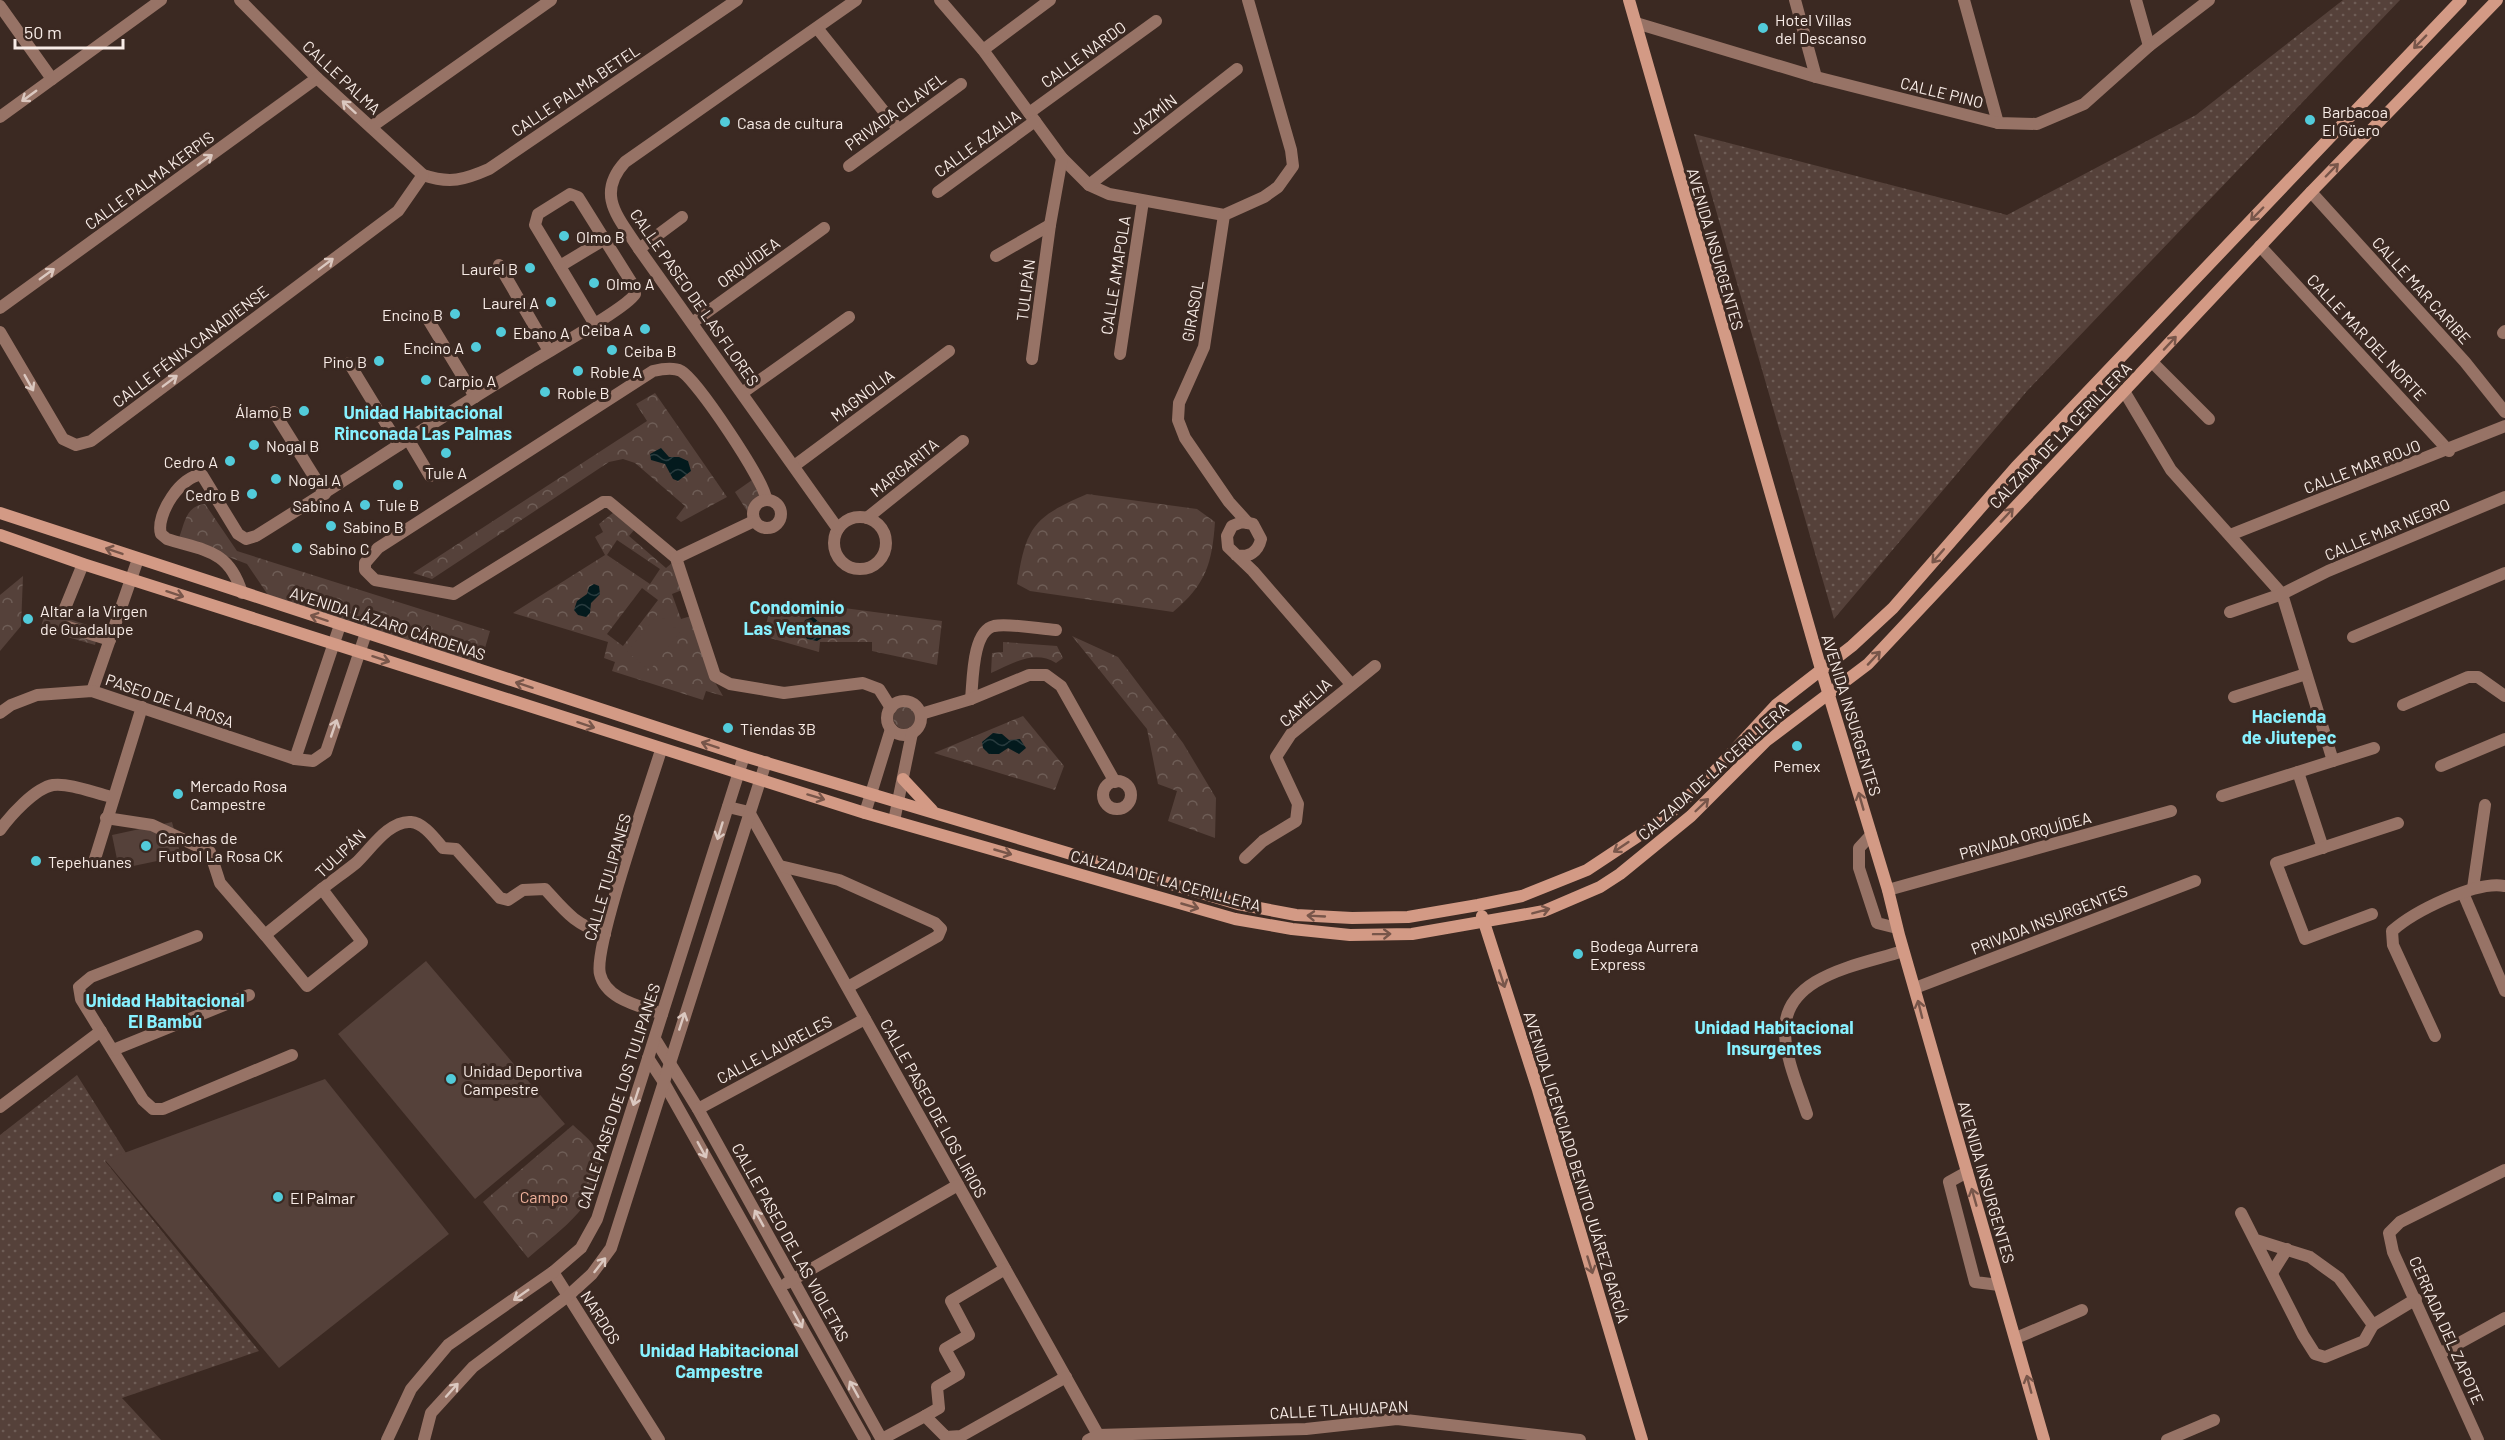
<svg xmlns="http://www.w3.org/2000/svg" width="2505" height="1440" font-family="Barlow,sans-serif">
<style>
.grass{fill:url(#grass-dots)}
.park{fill:url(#park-crowns);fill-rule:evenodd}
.garden{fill:#55413a}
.water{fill:url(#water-waves)}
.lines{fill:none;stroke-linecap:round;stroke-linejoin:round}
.street{stroke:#977366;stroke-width:12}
.secondary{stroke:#d39a85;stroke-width:12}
.oneway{stroke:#78564a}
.oneway2{stroke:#dbc8c0}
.poi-dot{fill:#52cbda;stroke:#3b2922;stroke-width:2}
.labels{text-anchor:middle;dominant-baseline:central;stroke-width:6;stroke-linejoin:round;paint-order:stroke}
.poi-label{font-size:16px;fill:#f8ece7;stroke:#3b2922;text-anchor:start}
.street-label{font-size:16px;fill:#f8ece7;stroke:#3b2922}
.park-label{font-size:16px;fill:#f0b19b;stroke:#3b2922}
.neighbourhood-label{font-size:18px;font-weight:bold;fill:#87f1ff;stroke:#3b2922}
</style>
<defs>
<pattern id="grass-dots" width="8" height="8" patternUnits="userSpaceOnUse" patternTransform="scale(1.5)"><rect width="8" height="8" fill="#55413a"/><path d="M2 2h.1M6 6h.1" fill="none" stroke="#6e5d56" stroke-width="1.8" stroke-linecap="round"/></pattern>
<pattern id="park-crowns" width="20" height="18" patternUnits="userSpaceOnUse" patternTransform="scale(1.5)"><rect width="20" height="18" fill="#55413a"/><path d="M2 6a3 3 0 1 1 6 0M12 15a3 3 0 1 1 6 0" fill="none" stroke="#6e5d56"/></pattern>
<pattern id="water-waves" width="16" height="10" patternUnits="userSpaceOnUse" patternTransform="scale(1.5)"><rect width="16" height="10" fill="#031a1d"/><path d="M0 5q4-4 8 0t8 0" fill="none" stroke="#283b3e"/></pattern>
</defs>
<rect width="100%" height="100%" fill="#3b2922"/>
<!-- grass -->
<g class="grass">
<path d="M2343,0H2400L2027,391L1834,619L1694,134L2007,215L2196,115Z"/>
<path d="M77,1075L126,1153L105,1161L259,1351L122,1398L161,1440H0V1135Z"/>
</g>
<!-- park -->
<g class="park">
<path d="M655,393L727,497L681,522L676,518L685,506L635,463L623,459L609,462L432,579L413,573L647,421L636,404Z"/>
<path d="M752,480L760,497L747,511L735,492Z"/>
<path d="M1087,494L1197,509L1215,522C1212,564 1206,584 1173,612L1030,591L1017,584C1026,526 1034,517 1087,494Z"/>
<path d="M205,504L237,551L490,631L480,665L268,595L247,564L179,538C185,522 186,506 205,504Z"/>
<path d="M614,512L635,529L629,536L666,568L673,562L682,590L672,594L681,619L691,616L716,684L723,696L706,691L703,700L612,671L615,662L604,658L608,642L513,613L605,555L595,537L603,532L599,524ZM617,540L660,569L650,584L607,555ZM642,588L658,600L623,646L607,634Z"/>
<path d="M23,576L21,626L0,651V595Z"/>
<path d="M771,605L829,606L942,621L937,665L872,651V642H820L819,652L763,636Z"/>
<path d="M46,611L99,629L95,645L40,629Z"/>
<path d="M1072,636L1118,657L1183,743L1216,798L1215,838L1168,821L1177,791L1158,784L1147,729Z"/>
<path d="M1003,642L1057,646L1063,658L1056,663C1034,649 1012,664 991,673L992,653L1003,652Z"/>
<circle cx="905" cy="717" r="12"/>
<path d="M1023,716L1064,766L1055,790L934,753Z"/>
<path d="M573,1125C579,1131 589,1138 593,1145C619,1192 557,1232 528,1258L483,1202Z"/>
</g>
<!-- garden -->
<g class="garden">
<path d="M658,614L680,632L650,670L627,652Z"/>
<path d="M172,822L181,856L119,869L112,835Z"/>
<path d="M426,961L565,1124L475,1199L338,1034Z"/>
<path d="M325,1079L449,1234L279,1368L105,1160Z"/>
</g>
<!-- water -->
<g class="water">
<path d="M661,448L669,457H679L688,461L691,471L678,481L673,479L665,464L651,460L650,454Z"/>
<path d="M594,584L599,586L600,594L591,603L590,613L586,617L578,615L574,610L577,601L587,594L589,587Z"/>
<path d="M813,617L825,627L839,622L840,635L833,638L825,636L817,641L807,639L801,632L805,620Z"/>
<path d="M993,733L1002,734L1009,740L1020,739L1026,748L1019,754L1008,748L999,754H989L983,748L982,742Z"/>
</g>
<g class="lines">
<!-- street -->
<g class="street">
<path d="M240,0L317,78L423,175C450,184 464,180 489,169L737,0"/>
<path d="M940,0L983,50L1062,158L1089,185L1109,194L1224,215L1264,197L1278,187L1293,166L1291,150L1248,0"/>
<path d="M1795,0L1816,77"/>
<path d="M1964,0L1998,123"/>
<path d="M2136,0L2149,46"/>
<path d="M0,6L52,79"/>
<path d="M1636,23L1816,77L1998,123L2037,124L2084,104L2149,46L2209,0"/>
<path d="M817,28L898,129"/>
<path d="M983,50L1050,0"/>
<path d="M1029,113L1156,21"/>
<path d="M0,117L161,0"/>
<path d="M371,127L551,0"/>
<path d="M849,166L961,84"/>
<path d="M1089,185L1237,69"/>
<path d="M938,192L1035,121"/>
<path d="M2311,192L2465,362L2505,412"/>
<path d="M1224,215L1204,347L1179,403L1178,420L1185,438L1229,502L1248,523"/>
<path d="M2260,246L2449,451"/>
<path d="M639,249L682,217"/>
<path d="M996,256L1050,225"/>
<path d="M499,265L549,351"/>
<path d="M560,266L605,239"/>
<path d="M0,308L317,78"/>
<path d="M426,316L475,397"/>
<path d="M692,323L824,228"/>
<path d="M0,332L63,439L76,445L91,441L398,211L423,175"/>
<path d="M2503,333L2505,331"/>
<path d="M1120,354L1143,201"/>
<path d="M1032,359L1050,225L1062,158"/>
<path d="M2152,362L2209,419"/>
<path d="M349,363L399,445"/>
<path d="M2124,391L2171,470L2282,594L2333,761"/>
<path d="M742,393L849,317"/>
<path d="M274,412L325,494"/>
<path d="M408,439L430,476"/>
<path d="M794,466L949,351"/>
<path d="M766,499C765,482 697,380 681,371C673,367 662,369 653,371L378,548L365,563V570L375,580L454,594L603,502H609L676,558L715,676L730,684L784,693L863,683L879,689L891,708"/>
<circle cx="767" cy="514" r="14"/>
<circle cx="860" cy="543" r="26"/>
<path d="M867,518L963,441"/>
<path d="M838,529L639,249C619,218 595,195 625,162L856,0"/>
<path d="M2230,535L2505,426"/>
<path d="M1236,555C1249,558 1258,552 1261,539L1253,524L1242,522L1232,526L1227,536L1228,547L1253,571L1351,684"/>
<path d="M676,558L754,521"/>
<path d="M242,593C229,550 206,551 167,539L161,534C155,515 182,474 202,475L238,534L246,539L256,536C346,480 434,421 525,366C545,353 626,309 635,294L633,285L578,197L570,194L538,214L535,225L594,323"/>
<path d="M2230,612L2282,594L2328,571L2505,497"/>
<path d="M63,613L83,564"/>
<path d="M68,627L110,640"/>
<path d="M2353,637L2505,573"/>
<path d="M92,691L138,559"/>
<path d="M2234,697L2306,674"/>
<path d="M971,699C973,681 972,631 994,626C1009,623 1040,629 1056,630"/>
<circle cx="904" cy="718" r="17"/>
<path d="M2403,705L2468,677H2478L2505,696"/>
<path d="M0,713L11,705L37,695L92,691L295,759L313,761L326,752L366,633"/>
<path d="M921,714L971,699L1029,675H1046L1061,686L1115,782"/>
<path d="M661,750C650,786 593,948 600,974C606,1000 641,1006 662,1014"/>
<path d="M295,759L340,625"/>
<path d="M2441,766L2505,739"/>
<path d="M2298,772L2323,848"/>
<circle cx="1117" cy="795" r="14"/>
<path d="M2222,796L2374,748"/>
<path d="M728,807L749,812L1101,1440"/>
<path d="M865,813L891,729"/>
<path d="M106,818L152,825L210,852L220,883L265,935L322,889"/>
<path d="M894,821L912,733"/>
<path d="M0,830C10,816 35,788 53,785C71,783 94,793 112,797"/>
<path d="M1871,835L1859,848V868L1877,923L1897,928"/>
<path d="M1245,858L1263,841L1296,821L1298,804L1276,757L1291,734L1375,666"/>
<path d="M94,862L142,707"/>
<path d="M780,866L839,880L935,923L941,929L938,936L848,987"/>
<path d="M2473,888L2485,805"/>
<path d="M1888,890L2171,811"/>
<path d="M2463,893L2505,991"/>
<path d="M2372,914L2305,939L2276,863L2398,823"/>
<path d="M265,935L307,986L362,942L322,889C333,880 345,872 356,863C370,850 389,820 411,822C424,823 435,839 443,848L456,849L500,898L508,900L523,890L545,889C565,911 575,925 605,934"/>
<path d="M197,936L91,977L79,987L81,999L143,1100L153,1109H163L292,1055"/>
<path d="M1915,988L2195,881"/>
<path d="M2435,1036L2393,945L2392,931C2413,912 2476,880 2505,886"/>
<path d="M655,1039L698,1109L882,1440"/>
<path d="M113,1050L249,995"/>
<path d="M648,1058L663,1081L865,1440"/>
<path d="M0,1107L101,1031"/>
<path d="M698,1109L865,1019"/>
<path d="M1807,1114C1799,1089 1786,1060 1785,1034C1782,975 1861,965 1903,951"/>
<path d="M1967,1172L1949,1182L1975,1282L1999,1285"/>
<path d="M2241,1213L2303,1335L2315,1354L2325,1357L2364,1341L2373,1325L2339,1278L2310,1257L2256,1240"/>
<path d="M553,1272L659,1440"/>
<path d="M2272,1273L2287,1249"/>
<path d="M787,1283L958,1185"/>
<path d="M2373,1325L2416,1299"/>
<path d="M2016,1338L2082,1310"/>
<path d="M2441,1353L2505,1318"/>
<path d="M925,1416L939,1408L937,1387L959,1374L945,1349L969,1335L951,1301L1005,1269"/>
<path d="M882,1439L925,1416L946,1437L961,1436L1066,1377"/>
<path d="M387,1440L411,1389L448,1345L553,1272L581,1248L597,1219L744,756"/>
<path d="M424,1440L431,1413L473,1367L568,1296L592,1274L611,1248L766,762"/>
<path d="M1088,1440L1098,1435L1306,1429L1397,1419L1580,1440"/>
<path d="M2167,1440L2214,1420"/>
<path d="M2478,1440L2393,1252L2389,1233L2400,1222L2505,1170"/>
</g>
<!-- secondary -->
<g class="secondary">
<path d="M1629,0L1821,669L1888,890L1899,935L2044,1440"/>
<path d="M0,513L744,756L1238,904L1296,915L1352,918L1408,917L1478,905L1522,896L1587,870L1664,819L1714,772L1776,705L1852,646L1893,608L2016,467L2461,0"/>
<path d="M0,535L83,564L865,813L1235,919L1292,929L1350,935L1412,934L1544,911L1600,887L1620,874L1691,816L1766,741L1868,664L2311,192L2497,0"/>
<path d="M903,779L932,810"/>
<path d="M1482,916L1538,1090L1642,1440"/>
</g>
</g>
<!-- one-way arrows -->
<defs><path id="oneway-shaft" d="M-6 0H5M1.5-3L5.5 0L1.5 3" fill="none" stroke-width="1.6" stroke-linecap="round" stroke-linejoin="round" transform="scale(1.5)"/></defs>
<g class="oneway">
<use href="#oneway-shaft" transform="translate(2420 42) rotate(134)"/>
<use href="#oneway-shaft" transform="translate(2332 170) rotate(-46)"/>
<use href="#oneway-shaft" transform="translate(2257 214) rotate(134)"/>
<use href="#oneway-shaft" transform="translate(2170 343) rotate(-47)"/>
<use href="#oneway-shaft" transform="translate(2007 515) rotate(-47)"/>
<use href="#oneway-shaft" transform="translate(114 551) rotate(-161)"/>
<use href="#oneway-shaft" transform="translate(1938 556) rotate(131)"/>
<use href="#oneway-shaft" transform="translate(175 594) rotate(18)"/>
<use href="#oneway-shaft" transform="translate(319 618) rotate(-162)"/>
<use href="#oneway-shaft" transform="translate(1874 658) rotate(-47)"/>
<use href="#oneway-shaft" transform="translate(381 659) rotate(18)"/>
<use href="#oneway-shaft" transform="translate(524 685) rotate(-162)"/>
<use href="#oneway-shaft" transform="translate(586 725) rotate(18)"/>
<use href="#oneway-shaft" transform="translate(710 745) rotate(-162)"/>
<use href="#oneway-shaft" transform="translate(816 797) rotate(17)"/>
<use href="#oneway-shaft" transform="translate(1861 801) rotate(-106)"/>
<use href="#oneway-shaft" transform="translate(1702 805) rotate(-44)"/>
<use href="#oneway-shaft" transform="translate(1621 847) rotate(146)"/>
<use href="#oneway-shaft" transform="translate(1003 852) rotate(16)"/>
<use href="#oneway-shaft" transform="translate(1190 906) rotate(16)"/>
<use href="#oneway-shaft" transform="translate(1541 911) rotate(-15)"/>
<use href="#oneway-shaft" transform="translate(1316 916) rotate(-177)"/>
<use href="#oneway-shaft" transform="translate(1382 934) rotate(-1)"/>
<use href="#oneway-shaft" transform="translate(1502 979) rotate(72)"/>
<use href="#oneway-shaft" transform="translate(1920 1009) rotate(-104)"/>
<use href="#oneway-shaft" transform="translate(1974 1197) rotate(-106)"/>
<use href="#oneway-shaft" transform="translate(1590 1265) rotate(73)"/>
<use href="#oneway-shaft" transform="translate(2029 1384) rotate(-105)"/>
</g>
<g class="oneway2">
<use href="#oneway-shaft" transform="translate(29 96) rotate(144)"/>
<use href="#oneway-shaft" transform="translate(349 107) rotate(-138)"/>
<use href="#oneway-shaft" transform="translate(205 160) rotate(-36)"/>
<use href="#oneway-shaft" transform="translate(326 264) rotate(-37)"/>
<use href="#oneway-shaft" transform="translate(47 274) rotate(-36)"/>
<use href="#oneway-shaft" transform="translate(170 381) rotate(-37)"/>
<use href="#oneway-shaft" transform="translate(29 383) rotate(61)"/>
<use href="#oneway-shaft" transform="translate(334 728) rotate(-71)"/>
<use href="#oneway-shaft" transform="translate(720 831) rotate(107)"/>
<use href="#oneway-shaft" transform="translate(682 1021) rotate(-72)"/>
<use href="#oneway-shaft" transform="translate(636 1097) rotate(108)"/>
<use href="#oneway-shaft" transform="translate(702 1150) rotate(61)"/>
<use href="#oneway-shaft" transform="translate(759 1218) rotate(-119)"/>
<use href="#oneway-shaft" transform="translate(600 1265) rotate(-52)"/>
<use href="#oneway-shaft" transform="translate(521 1295) rotate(145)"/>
<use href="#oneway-shaft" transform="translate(798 1320) rotate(61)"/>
<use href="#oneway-shaft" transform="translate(854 1389) rotate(-119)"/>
<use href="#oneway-shaft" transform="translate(452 1390) rotate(-48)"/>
</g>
<!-- markers -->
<g class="poi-dot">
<circle cx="1763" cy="28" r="6"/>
<circle cx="2310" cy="120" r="6"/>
<circle cx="725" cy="122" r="6"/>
<circle cx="564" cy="236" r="6"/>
<circle cx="530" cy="268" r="6"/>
<circle cx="594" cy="283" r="6"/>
<circle cx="551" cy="302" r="6"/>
<circle cx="455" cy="314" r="6"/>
<circle cx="645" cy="329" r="6"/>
<circle cx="501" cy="332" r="6"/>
<circle cx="476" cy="347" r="6"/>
<circle cx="612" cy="350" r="6"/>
<circle cx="379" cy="361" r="6"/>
<circle cx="578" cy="371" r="6"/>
<circle cx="426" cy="380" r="6"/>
<circle cx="545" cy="392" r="6"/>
<circle cx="304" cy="411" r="6"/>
<circle cx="254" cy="445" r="6"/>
<circle cx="446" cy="453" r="6"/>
<circle cx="230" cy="461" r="6"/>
<circle cx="276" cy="479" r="6"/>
<circle cx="398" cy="485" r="6"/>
<circle cx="252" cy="494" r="6"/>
<circle cx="365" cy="505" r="6"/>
<circle cx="331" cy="526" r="6"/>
<circle cx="297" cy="548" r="6"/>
<circle cx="28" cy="619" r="6"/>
<circle cx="728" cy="728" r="6"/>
<circle cx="1797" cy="746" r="6"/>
<circle cx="178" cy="794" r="6"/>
<circle cx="146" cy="846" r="6"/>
<circle cx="36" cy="861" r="6"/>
<circle cx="1578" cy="954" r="6"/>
<circle cx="451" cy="1079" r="6"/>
<circle cx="278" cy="1197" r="6"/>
</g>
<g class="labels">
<!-- poi labels -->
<g class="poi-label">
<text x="1775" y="19">Hotel Villas<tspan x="1775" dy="18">del Descanso</tspan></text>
<text x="2322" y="111">Barbacoa<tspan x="2322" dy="18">El Güero</tspan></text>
<text x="737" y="122">Casa de cultura</text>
<text x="576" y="236">Olmo B</text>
<text x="518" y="268" text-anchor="end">Laurel B</text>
<text x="606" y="283">Olmo A</text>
<text x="539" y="302" text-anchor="end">Laurel A</text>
<text x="443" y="314" text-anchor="end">Encino B</text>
<text x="633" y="329" text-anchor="end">Ceiba A</text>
<text x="513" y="332">Ebano A</text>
<text x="464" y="347" text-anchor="end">Encino A</text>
<text x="624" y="350">Ceiba B</text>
<text x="367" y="361" text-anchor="end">Pino B</text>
<text x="590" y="371">Roble A</text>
<text x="438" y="380">Carpio A</text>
<text x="557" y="392">Roble B</text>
<text x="292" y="411" text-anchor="end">Álamo B</text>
<text x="266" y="445">Nogal B</text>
<text x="218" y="461" text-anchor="end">Cedro A</text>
<text x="446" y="472" text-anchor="middle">Tule A</text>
<text x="288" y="479">Nogal A</text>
<text x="240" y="494" text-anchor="end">Cedro B</text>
<text x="398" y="504" text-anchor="middle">Tule B</text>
<text x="353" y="505" text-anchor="end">Sabino A</text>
<text x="343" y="526">Sabino B</text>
<text x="309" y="548">Sabino C</text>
<text x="40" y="610">Altar a la Virgen<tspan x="40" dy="18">de Guadalupe</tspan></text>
<text x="740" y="728">Tiendas 3B</text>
<text x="1797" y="765" text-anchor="middle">Pemex</text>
<text x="190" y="785">Mercado Rosa<tspan x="190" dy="18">Campestre</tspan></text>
<text x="158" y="837">Canchas de<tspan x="158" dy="18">Futbol La Rosa CK</tspan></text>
<text x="48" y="861">Tepehuanes</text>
<text x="1590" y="945">Bodega Aurrera<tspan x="1590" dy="18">Express</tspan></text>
<text x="463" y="1070">Unidad Deportiva<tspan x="463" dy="18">Campestre</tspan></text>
<text x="290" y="1197">El Palmar</text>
</g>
<!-- street labels -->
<g class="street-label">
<text transform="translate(1083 54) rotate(-36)">CALLE NARDO</text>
<text transform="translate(342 77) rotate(43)">CALLE PALMA</text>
<text transform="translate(575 90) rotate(-34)">CALLE PALMA BETEL</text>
<text transform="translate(1942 92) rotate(14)">CALLE PINO</text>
<text transform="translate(895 111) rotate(-36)">PRIVADA CLAVEL</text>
<text transform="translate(1153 114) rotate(-38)">JAZMÍN</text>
<text transform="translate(977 143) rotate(-36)">CALLE AZALIA</text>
<text transform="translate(149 180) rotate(-36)">CALLE PALMA KERPIS</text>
<text transform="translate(1716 249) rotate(74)">AVENIDA INSURGENTES</text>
<text transform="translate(748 262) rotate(-36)">ORQUÍDEA</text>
<text transform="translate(1115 275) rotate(-81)">CALLE AMAPOLA</text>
<text transform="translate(1025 290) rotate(-83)">TULIPÁN</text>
<text transform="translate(2422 290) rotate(48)">CALLE MAR CARIBE</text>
<text transform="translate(695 297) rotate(55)">CALLE PASEO DE LAS FLORES</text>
<text transform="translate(1192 311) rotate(-80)">GIRASOL</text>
<text transform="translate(2367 337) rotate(47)">CALLE MAR DEL NORTE</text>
<text transform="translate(190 346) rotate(-37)">CALLE FÉNIX CANADIENSE</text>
<text transform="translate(862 395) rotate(-37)">MAGNOLIA</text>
<text transform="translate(2060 435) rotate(-46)">CALZADA DE LA CERILLERA</text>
<text transform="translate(2362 466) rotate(-21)">CALLE MAR ROJO</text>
<text transform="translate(904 467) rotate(-39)">MARGARITA</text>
<text transform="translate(2387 529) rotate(-23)">CALLE MAR NEGRO</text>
<text transform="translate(388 623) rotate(18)">AVENIDA LÁZARO CÁRDENAS</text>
<text transform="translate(170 700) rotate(19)">PASEO DE LA ROSA</text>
<text transform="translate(1305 702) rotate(-42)">CAMELIA</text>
<text transform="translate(1852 715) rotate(73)">AVENIDA INSURGENTES</text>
<text transform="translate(1713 771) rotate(-42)">CALZADA DE LA CERILLERA</text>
<text transform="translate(2025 835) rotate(-16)">PRIVADA ORQUÍDEA</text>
<text transform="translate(340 853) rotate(-43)">TULIPÁN</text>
<text transform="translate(607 877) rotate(-74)">CALLE TULIPANES</text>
<text transform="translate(1166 880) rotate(15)">CALZADA DE LA CERILLERA</text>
<text transform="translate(2049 919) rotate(-21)">PRIVADA INSURGENTES</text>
<text transform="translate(774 1049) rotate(-28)">CALLE LAURELES</text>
<text transform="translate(618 1096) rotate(-72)">CALLE PASEO DE LOS TULIPANES</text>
<text transform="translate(934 1108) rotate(61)">CALLE PASEO DE LOS LIRIOS</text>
<text transform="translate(1577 1167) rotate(73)">AVENIDA LICENCIADO BENITO JUÁREZ GARCÍA</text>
<text transform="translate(1987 1182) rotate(74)">AVENIDA INSURGENTES</text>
<text transform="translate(791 1242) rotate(61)">CALLE PASEO DE LAS VIOLETAS</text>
<text transform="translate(601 1317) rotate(58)">NARDOS</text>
<text transform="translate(2447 1330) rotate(66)">CERRADA DEL ZAPOTE</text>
<text transform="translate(1339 1409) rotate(-3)">CALLE TLAHUAPAN</text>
</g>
<!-- park labels -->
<g class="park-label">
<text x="544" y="1196">Campo</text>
</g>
<!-- neighbourhood labels -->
<g class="neighbourhood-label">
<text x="423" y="412">Unidad Habitacional<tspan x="423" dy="21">Rinconada Las Palmas</tspan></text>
<text x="797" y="607">Condominio<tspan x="797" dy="21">Las Ventanas</tspan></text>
<text x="2289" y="716">Hacienda<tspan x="2289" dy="21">de Jiutepec</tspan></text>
<text x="165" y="1000">Unidad Habitacional<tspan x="165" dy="21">El Bambú</tspan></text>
<text x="1774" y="1027">Unidad Habitacional<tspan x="1774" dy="21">Insurgentes</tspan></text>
<text x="719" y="1350">Unidad Habitacional<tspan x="719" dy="21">Campestre</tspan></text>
</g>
</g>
<!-- scale -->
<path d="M15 39v9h108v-9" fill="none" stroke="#f8ece7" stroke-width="3"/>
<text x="24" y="39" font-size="18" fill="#f8ece7" stroke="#3b2922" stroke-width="4.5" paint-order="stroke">50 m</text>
</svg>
